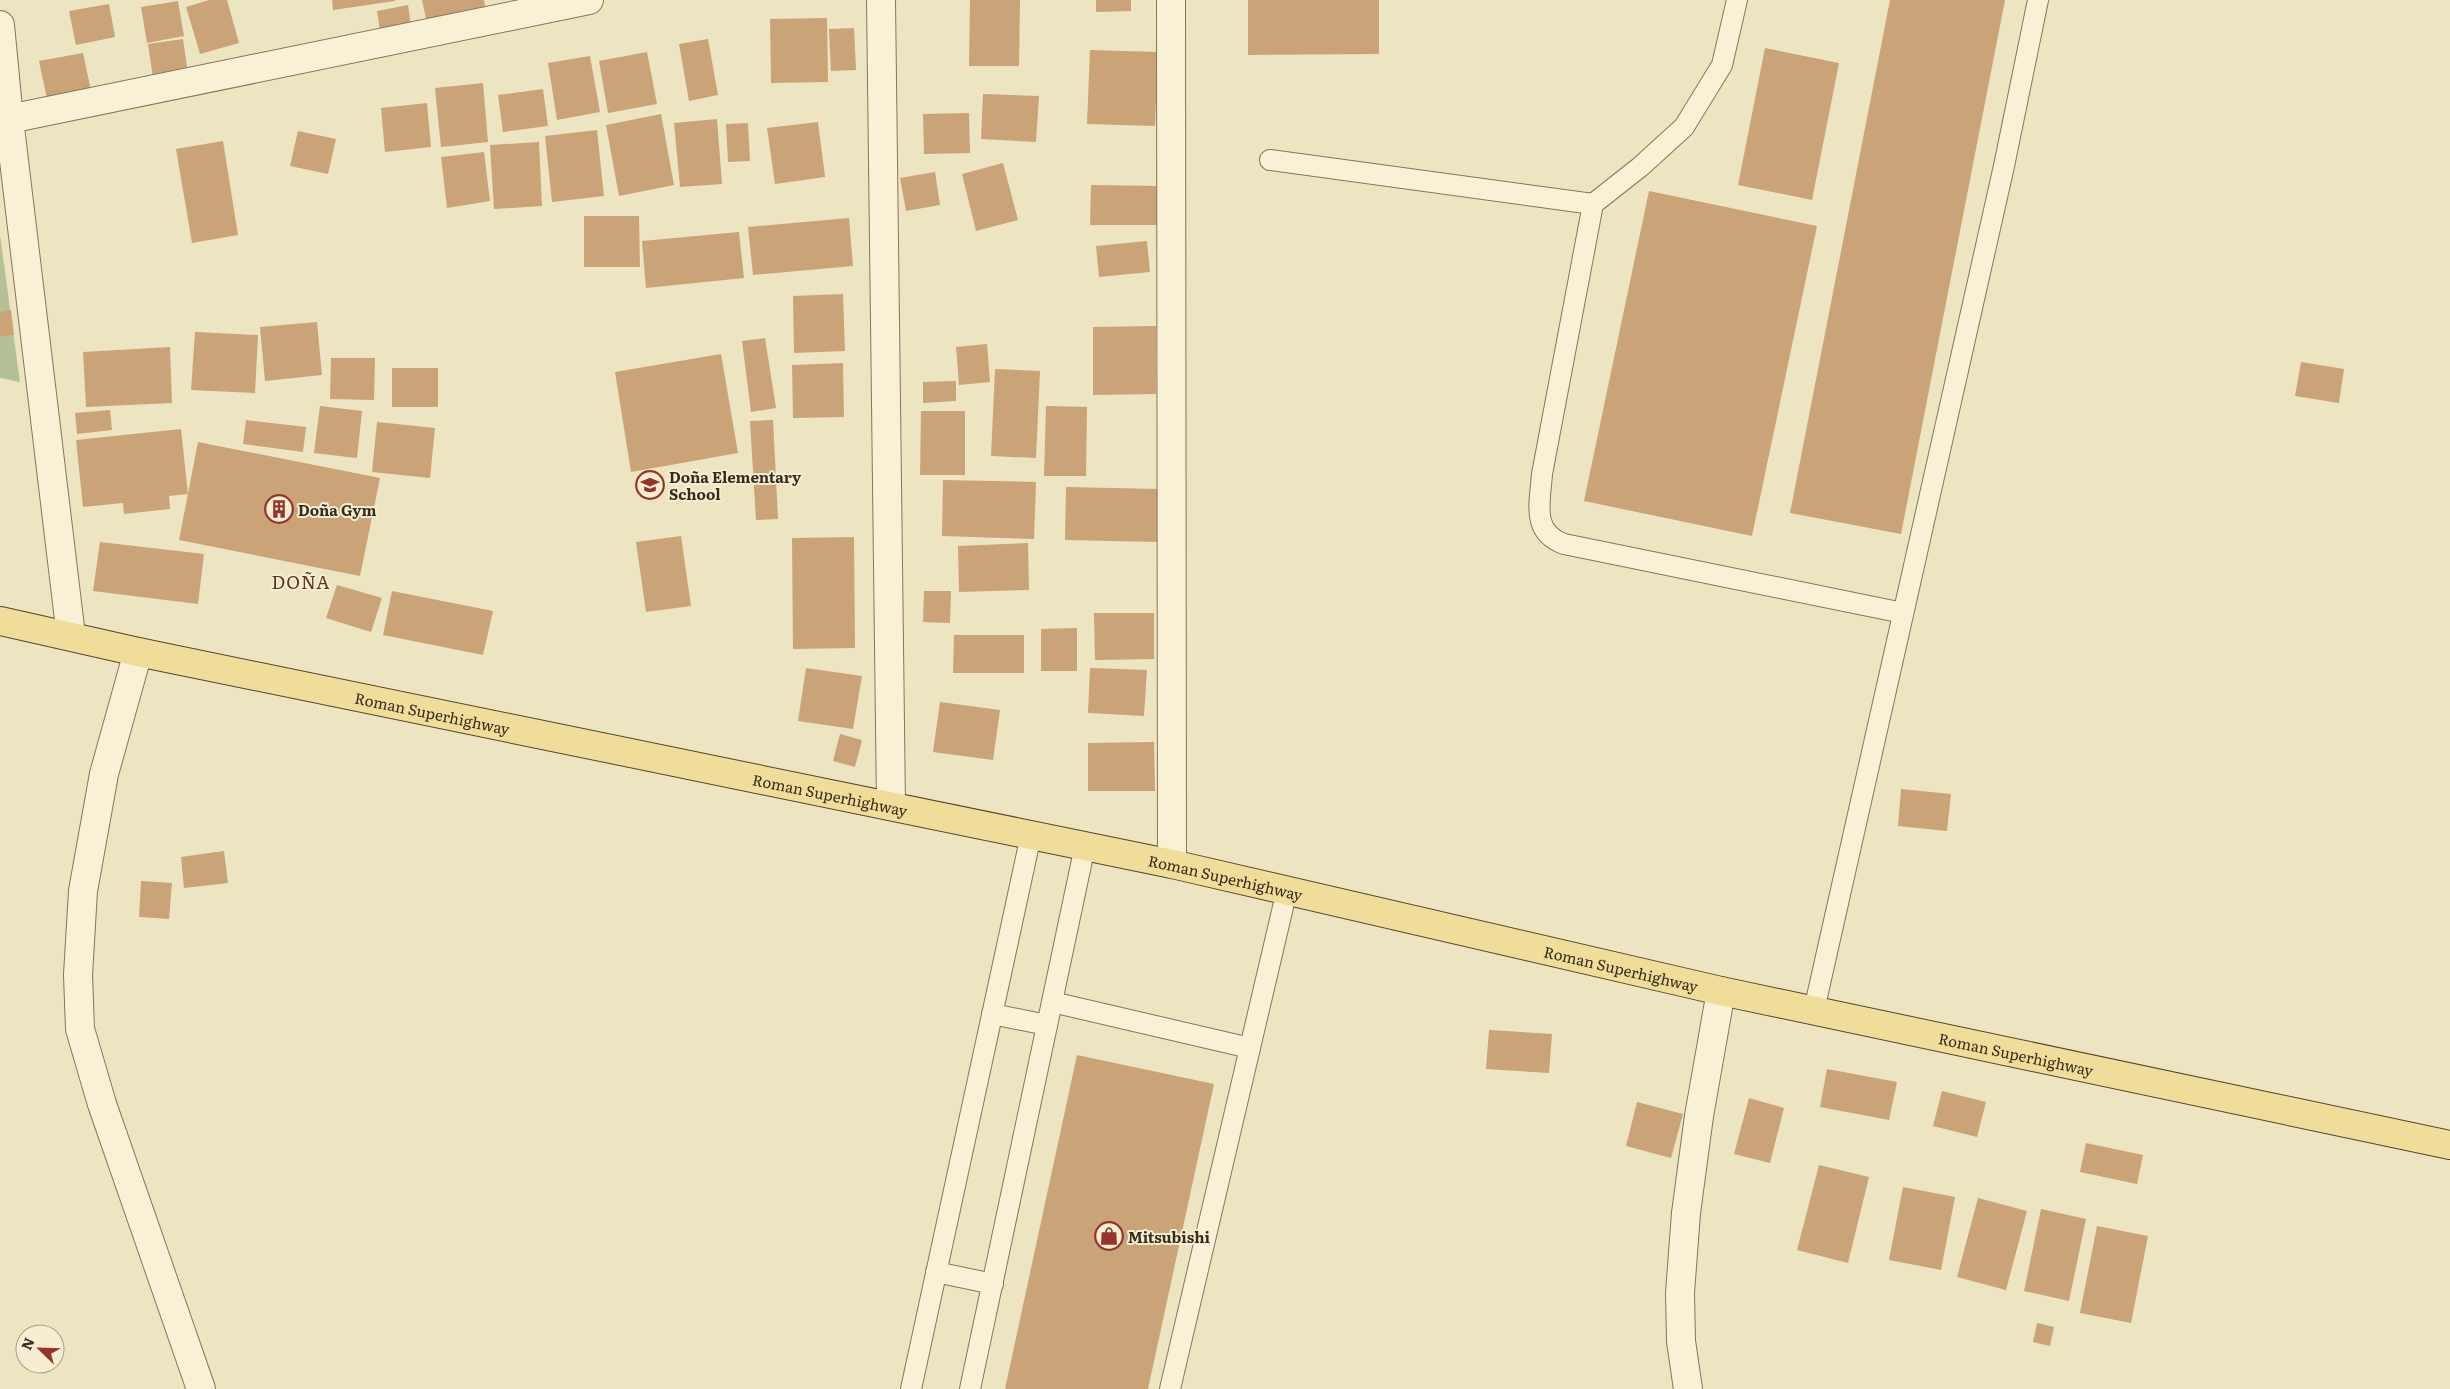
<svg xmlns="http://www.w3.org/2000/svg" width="2450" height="1389" font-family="Literata,serif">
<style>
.cemetery{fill:#b6c096}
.building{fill:#caa379}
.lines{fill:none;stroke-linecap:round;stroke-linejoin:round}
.service-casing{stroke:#86765a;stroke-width:22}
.minor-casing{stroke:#86765a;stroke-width:30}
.primary-casing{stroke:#54432e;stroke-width:30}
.service{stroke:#f8f1d5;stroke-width:20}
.minor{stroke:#f8f1d5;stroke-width:28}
.primary{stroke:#f0dd9a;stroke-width:28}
.labels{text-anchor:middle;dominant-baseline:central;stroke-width:4;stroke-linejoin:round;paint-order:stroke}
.poi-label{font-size:15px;font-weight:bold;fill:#362c1e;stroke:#f5eed2;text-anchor:start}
.street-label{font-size:15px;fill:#362c1e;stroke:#f5eed2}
.quarter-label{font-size:18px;letter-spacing:1px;fill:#62331e;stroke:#f5eed2}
</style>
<rect width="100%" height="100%" fill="#ede4c2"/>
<!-- cemetery -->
<path class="cemetery" d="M0,235L20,382L0,378Z"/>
<!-- building -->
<g class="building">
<path d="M209,0H227L239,43L200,54L186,7Z"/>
<path d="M332,0H395V1L333,10Z"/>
<path d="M422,0H484L485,8L426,19Z"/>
<path d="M970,0H1020L1019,66H969Z"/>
<path d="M1096,0H1131V11L1096,12Z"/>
<path d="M1248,0H1379V54L1248,55Z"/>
<path d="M1890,0H2005L1901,534L1790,513Z"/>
<path d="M178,1L184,36L147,43L141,7Z"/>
<path d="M109,4L115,37L76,45L69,11Z"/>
<path d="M408,5L412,32L381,38L377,11Z"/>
<path d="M827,18L828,82L771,83L770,19Z"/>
<path d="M854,28L856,70L831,71L829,29Z"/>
<path d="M183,39L189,80L154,85L148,44Z"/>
<path d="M708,39L718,95L689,101L679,44Z"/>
<path d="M1765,48L1839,63L1812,200L1738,185Z"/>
<path d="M1090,50L1158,52L1155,126L1087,124Z"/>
<path d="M647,52L657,104L608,113L599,61Z"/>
<path d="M83,53L92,95L48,104L39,61Z"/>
<path d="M590,56L600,112L557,120L548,63Z"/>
<path d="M483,83L488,142L441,147L435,88Z"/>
<path d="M543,89L548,126L503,132L498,95Z"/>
<path d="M983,94L1039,96L1036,142L981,139Z"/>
<path d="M427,103L431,147L385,152L381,108Z"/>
<path d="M969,113L970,153L924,154L923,114Z"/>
<path d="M661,114L674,185L619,196L606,125Z"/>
<path d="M717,119L722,184L680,187L674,123Z"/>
<path d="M818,122L825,177L775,184L767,128Z"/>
<path d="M748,123L750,161L728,162L726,124Z"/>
<path d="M597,130L604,196L552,202L545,136Z"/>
<path d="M298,131L336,139L328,174L290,166Z"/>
<path d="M223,141L238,235L192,243L176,149Z"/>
<path d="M539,142L542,206L494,209L490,145Z"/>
<path d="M484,152L490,201L447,208L441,157Z"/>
<path d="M1003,163L1018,220L976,231L962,174Z"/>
<path d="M935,172L940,205L906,211L900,178Z"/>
<path d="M1091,185L1160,186L1159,225H1090Z"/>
<path d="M1649,191L1817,226L1752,536L1584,501Z"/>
<path d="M584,216H639L640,267H584Z"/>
<path d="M849,218L853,266L753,275L748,227Z"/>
<path d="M739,232L744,278L646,288L642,241Z"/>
<path d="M1147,241L1150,272L1099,277L1096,246Z"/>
<path d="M843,294L845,351L794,353L793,296Z"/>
<path d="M11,310L14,335L0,336V312Z"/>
<path d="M317,322L322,375L265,381L260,327Z"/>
<path d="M1156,326V394L1093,395V327Z"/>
<path d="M195,332L258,335L255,393L191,390Z"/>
<path d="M765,338L776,408L751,412L742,341Z"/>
<path d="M987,344L990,382L959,385L956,347Z"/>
<path d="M170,347L172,403L86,407L83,352Z"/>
<path d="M721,354L738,453L631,472L615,372Z"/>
<path d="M331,358H375L374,400L330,399Z"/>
<path d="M2301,362L2344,369L2339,403L2295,396Z"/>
<path d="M843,363L844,417L793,418L792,365Z"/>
<rect x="392" y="368" width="46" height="39"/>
<path d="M995,369L1040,371L1036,458L991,456Z"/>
<path d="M956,381V401L923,403V382Z"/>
<path d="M320,406L362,411L357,458L314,453Z"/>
<path d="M1046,406L1087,407L1086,476H1044Z"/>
<path d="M110,410L112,430L77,434L75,413Z"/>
<path d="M921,411H965V475H920Z"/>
<path d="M246,420L306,427L303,452L243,444Z"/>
<path d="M773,420L778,519L756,520L750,421Z"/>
<path d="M377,422L435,428L430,478L372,472Z"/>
<path d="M181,429L188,494L169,496L170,509L124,514L123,503L83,507L76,440Z"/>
<path d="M198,442L380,478L360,576L179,540Z"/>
<path d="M943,480L1036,482L1034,539L942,536Z"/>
<path d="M1066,487L1159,489L1158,542L1065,540Z"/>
<path d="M681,536L691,606L646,612L636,542Z"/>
<path d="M854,537L855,648L793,649L792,538Z"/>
<path d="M100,542L204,554L198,604L93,591Z"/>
<path d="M1028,543L1029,590L959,592L958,546Z"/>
<path d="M337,585L382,598L371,632L326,618Z"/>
<path d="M392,591L493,611L483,655L383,635Z"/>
<path d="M924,591H951L950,623L923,622Z"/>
<path d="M1094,613H1154V659L1095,660Z"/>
<path d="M1077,628V671H1041V629Z"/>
<path d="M954,635H1024V673H953Z"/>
<path d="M806,668L862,676L853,729L798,721Z"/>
<path d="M1090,668L1147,670L1144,716L1088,713Z"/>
<path d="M940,702L1000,710L993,760L933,752Z"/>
<path d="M840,734L862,740L855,767L833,761Z"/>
<path d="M1154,742L1155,791H1088V743Z"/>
<path d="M1901,789L1951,794L1947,831L1898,826Z"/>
<path d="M224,851L228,883L184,888L181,857Z"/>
<path d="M141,881L172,883L169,919L139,917Z"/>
<path d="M1489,1030L1552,1034L1549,1073L1486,1069Z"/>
<path d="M1077,1055L1214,1084L1148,1389H1005Z"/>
<path d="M1827,1069L1897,1082L1889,1120L1820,1107Z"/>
<path d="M1942,1091L1986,1102L1977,1137L1933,1126Z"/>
<path d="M1749,1098L1784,1108L1770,1163L1734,1154Z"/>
<path d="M1637,1102L1683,1114L1671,1158L1626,1146Z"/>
<path d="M2086,1143L2143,1155L2137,1184L2080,1172Z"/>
<path d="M1819,1165L1869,1177L1848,1263L1797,1250Z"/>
<path d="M1903,1187L1955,1197L1941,1270L1889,1260Z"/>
<path d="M1978,1198L2027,1211L2006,1290L1957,1277Z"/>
<path d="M2041,1209L2086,1219L2069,1301L2024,1291Z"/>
<path d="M2097,1226L2148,1236L2131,1323L2080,1313Z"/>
<path d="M2037,1323L2054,1327L2050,1346L2033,1342Z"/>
</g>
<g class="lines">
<defs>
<g id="service">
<path d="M1737,0L1722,65L1684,127L1640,167L1593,204L1542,474C1540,503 1531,532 1564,544L1903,613"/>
<path d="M1270,160L1593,204"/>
<path d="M1052,1002L1250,1048"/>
<path d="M1814,1010L2004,166L2038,0"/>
<path d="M992,1014L1047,1025"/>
<path d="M936,1272L993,1284"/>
<path d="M911,1389L1031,835"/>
<path d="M970,1389L1085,846"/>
<path d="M1170,1389L1287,890"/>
</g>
<g id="minor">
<path d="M881,0L891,806"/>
<path d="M1171,0L1172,864"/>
<path d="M0,25L9,119L71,636"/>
<path d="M9,119L589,0"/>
<path d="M138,652L104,774L83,891L78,975L80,1029L102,1104L201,1389"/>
<path d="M1688,1389L1681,1341L1680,1293L1686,1213L1699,1116L1721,991"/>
</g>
<g id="primary">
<path id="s1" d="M0,621L138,652L1172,864L1721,991L2450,1145"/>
</g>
</defs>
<!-- service casing -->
<use href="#service" class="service-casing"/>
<!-- minor casing -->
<use href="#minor" class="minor-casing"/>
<!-- primary casing -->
<use href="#primary" class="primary-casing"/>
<!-- service -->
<use href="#service" class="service"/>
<!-- minor -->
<use href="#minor" class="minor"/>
<!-- primary -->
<use href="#primary" class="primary"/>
</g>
<!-- icons -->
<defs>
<symbol id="school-ring" viewBox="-11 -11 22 22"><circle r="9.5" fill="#f5eed2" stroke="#94342b" stroke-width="1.5"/><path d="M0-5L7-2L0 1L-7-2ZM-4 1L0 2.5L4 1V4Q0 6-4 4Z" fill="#94342b"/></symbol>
<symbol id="building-ring" viewBox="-11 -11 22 22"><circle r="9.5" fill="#f5eed2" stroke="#94342b" stroke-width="1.5"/><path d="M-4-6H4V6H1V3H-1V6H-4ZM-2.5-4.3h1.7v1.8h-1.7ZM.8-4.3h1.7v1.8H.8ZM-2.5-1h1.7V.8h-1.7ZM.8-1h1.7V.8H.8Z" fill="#94342b"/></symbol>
<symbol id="shop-ring" viewBox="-11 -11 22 22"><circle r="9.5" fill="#f5eed2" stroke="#94342b" stroke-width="1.5"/><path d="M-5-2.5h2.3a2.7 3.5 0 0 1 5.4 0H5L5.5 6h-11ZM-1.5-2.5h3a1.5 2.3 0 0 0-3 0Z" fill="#94342b"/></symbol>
</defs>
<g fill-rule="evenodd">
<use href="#school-ring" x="634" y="469" width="32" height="32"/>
<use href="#building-ring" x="263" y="493" width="32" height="32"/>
<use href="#shop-ring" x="1093" y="1220" width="32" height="32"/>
</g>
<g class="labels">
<!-- poi labels -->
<g class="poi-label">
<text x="669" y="476">Doña Elementary<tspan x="669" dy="17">School</tspan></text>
<text x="298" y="509">Doña Gym</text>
<text x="1128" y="1236">Mitsubishi</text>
</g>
<!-- street labels -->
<g class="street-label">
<text stroke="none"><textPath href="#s1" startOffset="442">Roman Superhighway</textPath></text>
<text stroke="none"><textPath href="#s1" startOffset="848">Roman Superhighway</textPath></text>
<text stroke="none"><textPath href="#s1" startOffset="1252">Roman Superhighway</textPath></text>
<text stroke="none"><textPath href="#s1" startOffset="1658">Roman Superhighway</textPath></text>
<text stroke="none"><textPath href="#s1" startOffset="2062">Roman Superhighway</textPath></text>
</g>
<!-- quarter labels -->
<g class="quarter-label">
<text x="301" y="581">DOÑA</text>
</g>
</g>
<!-- north arrow -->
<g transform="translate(40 1349) rotate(293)"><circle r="24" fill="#f5eed2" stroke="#a9a08a"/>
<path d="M0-4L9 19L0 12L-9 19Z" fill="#94342b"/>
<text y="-8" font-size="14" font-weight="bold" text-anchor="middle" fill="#362c1e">N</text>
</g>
</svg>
